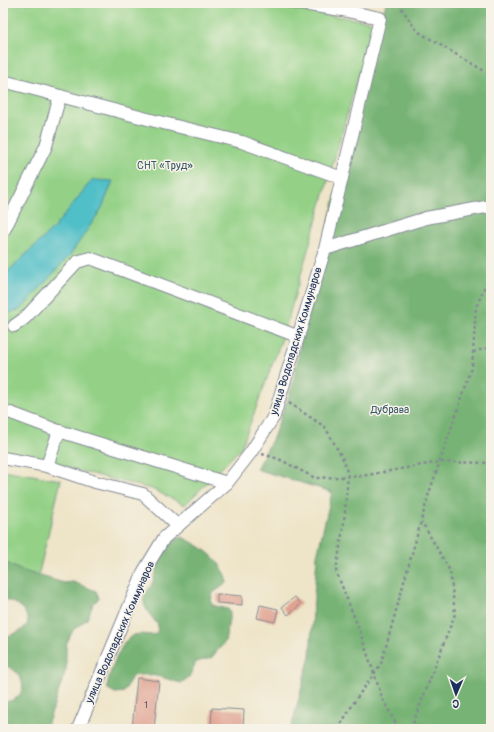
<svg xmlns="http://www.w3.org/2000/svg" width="494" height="732" font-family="Pangolin,sans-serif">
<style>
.green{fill:#94d187;stroke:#588072}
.forest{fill:#77b374;stroke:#497169}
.water{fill:#51bfc8;stroke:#367793}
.building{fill:#e0a291}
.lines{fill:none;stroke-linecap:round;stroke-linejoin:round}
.minor-casing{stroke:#848a93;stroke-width:14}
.path{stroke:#848a93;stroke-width:2.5;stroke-dasharray:3 3;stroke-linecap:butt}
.minor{stroke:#fff;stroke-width:12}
.labels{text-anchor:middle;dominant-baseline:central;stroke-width:3;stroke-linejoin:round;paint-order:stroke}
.number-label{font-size:9px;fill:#4c4c6b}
.park-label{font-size:11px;fill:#395868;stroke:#f7f3e8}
.street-label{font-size:11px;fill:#1b2f5e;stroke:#f7f3e8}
</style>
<rect width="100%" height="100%" fill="#f7f3e8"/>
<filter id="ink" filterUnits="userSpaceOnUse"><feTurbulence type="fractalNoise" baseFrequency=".025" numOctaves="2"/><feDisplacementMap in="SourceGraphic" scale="8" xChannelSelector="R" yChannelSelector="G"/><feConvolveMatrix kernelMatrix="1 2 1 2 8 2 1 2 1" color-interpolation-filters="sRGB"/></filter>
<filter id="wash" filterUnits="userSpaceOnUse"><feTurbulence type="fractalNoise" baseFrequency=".012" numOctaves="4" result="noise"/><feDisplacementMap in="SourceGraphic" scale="16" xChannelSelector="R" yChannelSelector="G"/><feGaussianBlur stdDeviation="0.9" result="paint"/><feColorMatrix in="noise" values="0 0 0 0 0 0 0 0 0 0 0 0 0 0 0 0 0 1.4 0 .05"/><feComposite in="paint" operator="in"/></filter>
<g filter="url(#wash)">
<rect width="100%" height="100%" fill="#eee4c8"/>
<!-- green -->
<g class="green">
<path d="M3,3H254L374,22L283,336L241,448L185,505L152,489L3,452Z"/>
<path d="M3,470L61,480L36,585L3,580Z"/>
</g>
<!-- forest -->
<g class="forest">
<path d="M386,3H491V729H291L310,656L317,556L332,492L256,469L273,438L292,387L312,286Z"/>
<path d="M182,537C202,547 223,559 227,583L213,593L211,601L212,605L228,609L230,613L225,642L211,658L196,662L189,677L181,683C164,678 150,672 132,676L124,692L115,693L108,689C105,680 121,644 129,638C135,632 146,635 153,635L157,633L158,625C153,618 142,607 144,598C145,593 150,589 152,584C158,568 163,542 182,537Z"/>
<path d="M3,561L20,570L64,583L73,582L96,591L99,598L93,604L87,619L73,630L66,645V669L46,729H3V702C30,701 28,671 3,665V639L22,630L28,623C27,609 17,602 3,599Z"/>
</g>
<!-- water -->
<path class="water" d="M92,180L113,181L102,208L70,255L21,309L3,315V276L53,229Z"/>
<g id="blocks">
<!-- building -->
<g class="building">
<path d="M217,594L242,596V605L217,603Z"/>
<path d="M295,597L301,604L288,615L282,607Z"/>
<path d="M260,605L278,609L275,622L257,618Z"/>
<path d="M137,678L159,681L154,729H132Z"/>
<path d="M212,708L244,710L243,729H211Z"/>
</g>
</g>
</g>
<g filter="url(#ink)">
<use href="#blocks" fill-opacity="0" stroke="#848a93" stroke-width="1"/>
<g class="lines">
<defs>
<g id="minor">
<path d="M3,81L159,122L242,142L342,178"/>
<path d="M4,230L46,146L60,96"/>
<path d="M325,249L426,218L491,206"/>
<path d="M14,326L25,318L77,262L90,258L297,336"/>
<path d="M11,413L59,431L227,483"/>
<path d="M3,458L47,466L95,482L143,494L178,526"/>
<path d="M47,466L59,431"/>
<path d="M78,729L144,571L164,538L227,483L251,452L274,416L325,249L380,18L342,10L295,3"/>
</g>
</defs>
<!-- minor casing -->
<use href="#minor" class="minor-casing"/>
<!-- path -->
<g class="path">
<path d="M398,3L417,31L491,75"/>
<path d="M473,352L491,347"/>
<path d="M289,403L325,427L344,461L348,476L344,522L336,571L360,632L383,700L399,729"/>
<path d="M262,454L279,459L315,478L362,476L439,462L491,463"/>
<path d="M338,729L356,699L381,664L429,493L472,368L476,307L491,273"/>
<path d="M411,729L455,614L450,571L422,522"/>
</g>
<!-- minor -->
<use href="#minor" class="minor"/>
</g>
</g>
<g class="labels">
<!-- number labels -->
<g class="number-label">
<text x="146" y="705">1</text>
</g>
<!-- park labels -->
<g class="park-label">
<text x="165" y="165">СНТ «Труд»</text>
<text x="390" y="409">Дубрава</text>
</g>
<!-- street labels -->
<g class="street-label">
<text transform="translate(296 341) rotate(-73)">улица Водопадских Коммунаров</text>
<text transform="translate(120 632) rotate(-66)">улица Водопадских Коммунаров</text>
</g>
</g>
<!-- margin -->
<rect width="494" height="732" fill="none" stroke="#f7f3e8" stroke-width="16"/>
<!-- north arrow -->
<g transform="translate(456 694) rotate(182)" stroke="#f7f3e8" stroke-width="3" paint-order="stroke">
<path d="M0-3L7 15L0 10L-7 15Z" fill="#1b2f5e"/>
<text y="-6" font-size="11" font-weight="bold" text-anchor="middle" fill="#1b2f5e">С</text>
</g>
</svg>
